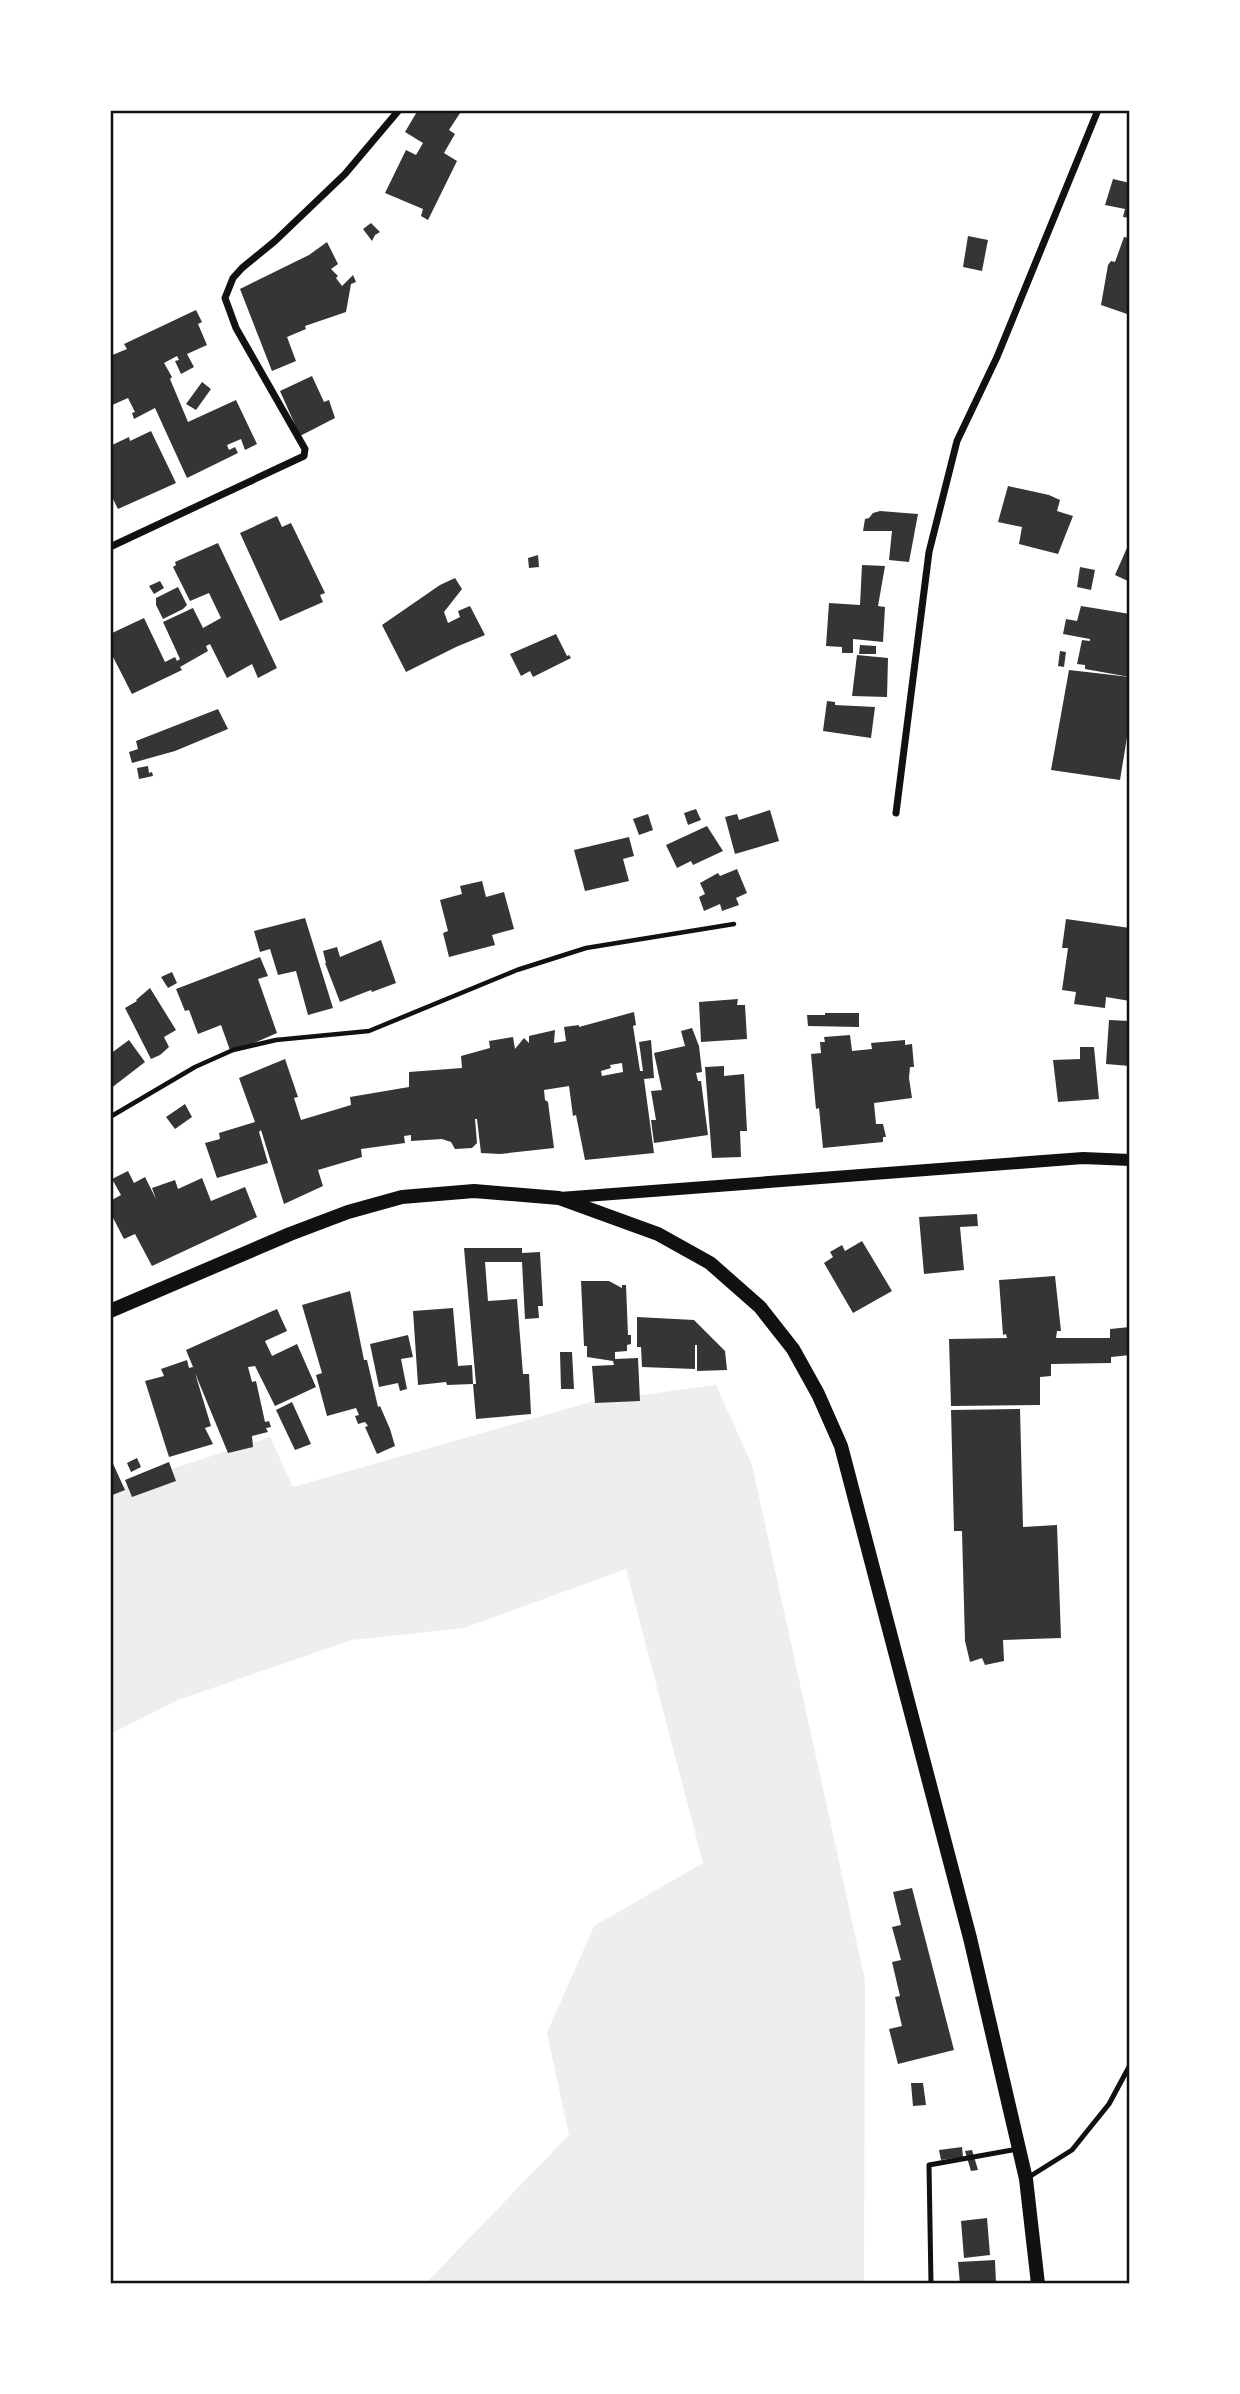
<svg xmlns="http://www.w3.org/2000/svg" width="1240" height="2394" font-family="Arial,sans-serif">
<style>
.green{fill:#eee}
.building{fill:#353535;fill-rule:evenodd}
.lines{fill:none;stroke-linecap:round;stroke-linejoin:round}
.path{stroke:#111;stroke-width:4.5}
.service{stroke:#111;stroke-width:5}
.minor{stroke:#111;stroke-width:7}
.tertiary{stroke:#111;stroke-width:12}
.secondary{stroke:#111;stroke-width:14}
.neatline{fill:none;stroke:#111;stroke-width:2.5}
</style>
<rect width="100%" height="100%" fill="#fff"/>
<!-- green -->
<path class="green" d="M716,1385L752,1465L865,1980L864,2284H425L569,2135L547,2033L594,1926L703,1863L626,1569L464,1628L352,1640L178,1700L110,1734V1492L135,1481L270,1437L293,1487L590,1402Z"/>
<!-- building -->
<g class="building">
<path d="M418,110H462L449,130L455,134L444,153L457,161L428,220L421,216L423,209L385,193L406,150L416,155L423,143L405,132Z"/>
<path d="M1113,179L1130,183V218L1123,217L1125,209L1105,205Z"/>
<path d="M371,223L380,232L375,235L372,241L363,229Z"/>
<path d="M968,236L988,240L982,271L963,267Z"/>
<path d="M1124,237L1130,238V315L1101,305L1108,265L1111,261L1115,262Z"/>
<path d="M327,242L338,264L331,269L338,276L336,278L342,286L353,275L356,282L351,284L346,312L305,326L306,329L287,337L296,361L272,371L240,289L309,255Z"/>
<path d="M196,310L202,322L198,324L207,345L187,354L194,367L181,374L175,361L179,360L177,356L164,363L172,377L170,379L188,422L236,400L257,444L245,450L241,439L227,445L229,450L235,447L238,453L187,478L155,408L134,419L132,413L135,412L128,398L110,406V356L127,349L124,344Z"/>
<path d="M312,376L324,402L329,400L335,418L300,436L280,391Z"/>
<path d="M202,382L211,389L196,410L186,404Z"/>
<path d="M151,431L176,483L118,509L110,493V446L129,437L130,441Z"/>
<path d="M1008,486L1049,495L1060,500L1057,511L1073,516L1058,554L1019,544L1022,527L998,522Z"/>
<path d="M880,511L918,514L909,562L889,560L892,531H863L865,519L869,518L873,513Z"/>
<path d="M277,516L282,527L291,523L325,593L320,595L323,602L280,621L240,533Z"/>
<path d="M1130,541V582L1115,575Z"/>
<path d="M218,543L277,668L258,678L252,664L227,678L210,644L206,646L208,651L180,667L182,670L132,694L110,651V634L144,618L165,662L175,657L177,661L180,659L163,622L193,608L203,628L221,618L209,593L190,601L173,567L176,565L175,562Z"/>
<path d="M538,555L539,567L529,568L528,558Z"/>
<path d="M862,565L885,566L878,606L885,607L883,642L853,639V653H842V647L826,646L829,603L860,605Z"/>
<path d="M1080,567L1095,570L1091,590L1077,587Z"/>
<path d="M455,578L462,589L444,612L448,623L460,617L458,611L470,606L485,635L456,647L406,672L382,625L440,585Z"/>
<path d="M160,581L164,588L154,594L149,586Z"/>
<path d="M178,587L187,605L183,609L163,619L156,605V598Z"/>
<path d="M1081,606L1130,614V677L1085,669V665L1077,664L1082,640L1090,641V639L1063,634L1066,619L1077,621Z"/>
<path d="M556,634L567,656L569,655L571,658L533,677L530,671L521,676L510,654Z"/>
<path d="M860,645L876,646V654H859Z"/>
<path d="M1060,651L1066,652L1064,667L1058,666Z"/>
<path d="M857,655L888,658L887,697L852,696Z"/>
<path d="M1069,670L1130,677V719L1120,780L1051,770Z"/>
<path d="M827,701L835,702V705L875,707L871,738L823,731Z"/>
<path d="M218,709L228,729L175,751L132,763L129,752L138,749L136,741Z"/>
<path d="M148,766L149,773L152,772L153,776L139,779L137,768Z"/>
<path d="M696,809L701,820L688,825L684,813Z"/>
<path d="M770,810L779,841L735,854L725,817L737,814L739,820Z"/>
<path d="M648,814L653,830L639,835L633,819Z"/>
<path d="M707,826L723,851L693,865L691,861L677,868L666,845Z"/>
<path d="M629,837L634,856L623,859L629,881L585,891L574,850Z"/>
<path d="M737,869L747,893L736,898L739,905L722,911L720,904L704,911L699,897L705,894L700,883L718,873L720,876Z"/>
<path d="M482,881L486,897L504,892L514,929L492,935L495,945L449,957L443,933L448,931L440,900L462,894L460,886Z"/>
<path d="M305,918L333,1008L308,1015L296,971L278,975L270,949L260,952L254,931Z"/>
<path d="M1066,919L1130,928V1001L1106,997L1105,1008L1074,1004L1076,992L1062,990L1068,948H1062Z"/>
<path d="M381,940L396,983L372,992L371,990L340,1002L325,963H326L323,951L337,947L340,957Z"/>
<path d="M260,957L268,976L258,979L277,1033L231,1053L221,1025L198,1034L189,1010L185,1011L176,989Z"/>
<path d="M172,972L177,983L168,988L161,977Z"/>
<path d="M150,988L176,1030L164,1037L169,1047L160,1055L151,1059L125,1008L137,1001L136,1000Z"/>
<path d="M738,999L737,1005H745L747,1039L701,1042L699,1002Z"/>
<path d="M634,1012L636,1025L633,1026L640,1071H643L639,1042L651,1040L654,1078L644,1079L654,1153L585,1160L576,1115L573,1116L569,1086L544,1090L545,1100L548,1102L554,1148L500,1154L481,1153L477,1119H475L477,1143L472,1148L455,1149L451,1142L442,1139L411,1141V1135L404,1136L405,1143L361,1149L362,1157L318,1170L323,1186L284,1204L261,1130L259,1132L268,1163L217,1178L205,1143L220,1139L219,1133L255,1122L239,1078L285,1059L298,1097L294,1098L301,1120L351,1105L350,1097L409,1087V1072L462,1068L461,1056L490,1048L489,1041L513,1037L515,1049L524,1038L529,1043V1036L555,1030L554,1043L566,1041L564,1027L579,1025V1027ZM622,1063L623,1072L602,1076L601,1071L611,1068L610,1065Z"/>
<path d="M825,1013H859V1027L808,1026L807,1015H825Z"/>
<path d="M1109,1020L1130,1021V1066L1106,1064Z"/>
<path d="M692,1028L699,1046L702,1072L696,1073L698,1081H701L708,1135L654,1143L651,1120H656L651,1091L662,1090L654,1053L685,1046L681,1031Z"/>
<path d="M850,1035L852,1051L872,1049L871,1043L905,1040V1045L912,1044L914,1067H910L909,1078L912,1098L874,1103L876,1124H883L886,1137H883V1142L823,1148L819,1108L816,1109L811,1054L821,1053L820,1042H825L824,1037Z"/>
<path d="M129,1040L145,1062L110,1089V1054Z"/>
<path d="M1080,1047H1094L1099,1099L1058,1102L1053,1060L1080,1059Z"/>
<path d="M724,1066V1076L744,1074L747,1131H740L741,1157L712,1158L705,1067Z"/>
<path d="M185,1104L192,1117L175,1129L166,1117Z"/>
<path d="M128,1171L134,1183L145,1177L156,1199L152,1188L175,1180L178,1189L202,1178L211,1201L245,1187L257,1217L152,1266L135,1234L124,1239L110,1212V1201L121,1195L112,1179Z"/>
<path d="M977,1214L978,1226L960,1227L964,1270L924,1274L919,1217Z"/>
<path d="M862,1241L892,1291L853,1313L824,1263L833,1257L830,1252L842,1245L845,1251Z"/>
<path d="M464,1248H522V1253L540,1252L543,1306H538L539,1318L525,1319L522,1262H485L488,1301L517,1299L523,1374H529L531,1414L476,1419L473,1384L447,1385L446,1382L418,1385L413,1311L453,1308L458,1366L472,1365L473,1384H476Z"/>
<path d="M1055,1276L1061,1331H1057L1056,1338H1110V1329L1130,1327V1355L1111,1357V1363L1051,1364V1376L1040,1377V1405L951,1406L949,1339L1007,1338L1006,1334L1003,1335L999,1280Z"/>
<path d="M581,1281H609L622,1288V1285H626L628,1335H631V1344L627,1345V1351L615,1352V1359L638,1358L640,1401L595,1403L592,1366L614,1365L613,1361L587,1357V1346H584Z"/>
<path d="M350,1291L364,1360H367L378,1407L380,1406L390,1429L395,1446L377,1454L365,1427L368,1426L365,1422L358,1424L355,1416L359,1415L356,1408L327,1416L316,1375L322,1373L302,1305Z"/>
<path d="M277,1309L287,1331L265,1341L272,1356L297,1344L316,1387L275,1406L255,1366L248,1367L252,1382L256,1381L265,1422L269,1421L271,1427L266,1428L268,1432L252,1436L253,1447L228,1453L195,1373L211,1426L205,1428L213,1444L169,1457L145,1381L164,1376L161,1369L187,1360L189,1368L193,1367L186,1350Z"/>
<path d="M637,1317L694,1320L725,1351L727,1370L697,1371V1345H695V1369L642,1367L641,1347H637Z"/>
<path d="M408,1335L413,1357L401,1359L407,1389L400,1391L398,1383L379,1387L370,1344Z"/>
<path d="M560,1352H572L574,1389H561Z"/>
<path d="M292,1402L311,1444L295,1450L276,1410Z"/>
<path d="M1020,1409L1023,1527L1057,1525L1061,1638L1003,1640L1004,1661L985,1665L982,1658L970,1662L965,1641L962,1531H954L951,1410Z"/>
<path d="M110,1457L125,1490L110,1496Z"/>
<path d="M137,1458L141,1467L131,1472L127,1463Z"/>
<path d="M169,1462L176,1481L132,1497L125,1480Z"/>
<path d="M912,1888L954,2050L898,2064L889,2029L902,2026L895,1997L900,1996L892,1962L901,1960L892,1927L901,1925L893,1892Z"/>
<path d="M911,2083H923L926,2105L913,2106Z"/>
<path d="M962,2147L963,2157L941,2160L939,2150Z"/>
<path d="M972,2150L978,2170L971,2171L965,2151Z"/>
<path d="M987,2218L990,2255L964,2258L961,2221Z"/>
<path d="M995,2260L996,2284H960L958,2262Z"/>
</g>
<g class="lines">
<!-- path -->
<path class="path" d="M110,1117L195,1067L233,1050L276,1040L369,1031L517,970L586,948L734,924"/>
<!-- service -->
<g class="service">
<path d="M1029,2177L1072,2150L1109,2104L1130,2065"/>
<path d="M931,2284L929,2165L1018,2149"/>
</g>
<!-- minor -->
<g class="minor">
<path d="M110,547L304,456L305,449L236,328L225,298L233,278L242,268L275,241L345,174L399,110"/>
<path d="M896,813L929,552L957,441L997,357L1098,110"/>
</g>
<!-- tertiary -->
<path class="tertiary" d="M560,1198L1083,1158L1130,1160"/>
<!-- secondary -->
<path class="secondary" d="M110,1311L290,1234L348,1212L402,1197L474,1191L559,1198L658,1234L710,1263L760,1307L793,1349L818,1394L841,1446L970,1938L1026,2179L1038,2284"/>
</g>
<!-- border -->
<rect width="1240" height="2394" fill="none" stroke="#ffffff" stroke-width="224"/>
<rect x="112" y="112" width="1016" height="2170" class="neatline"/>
</svg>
